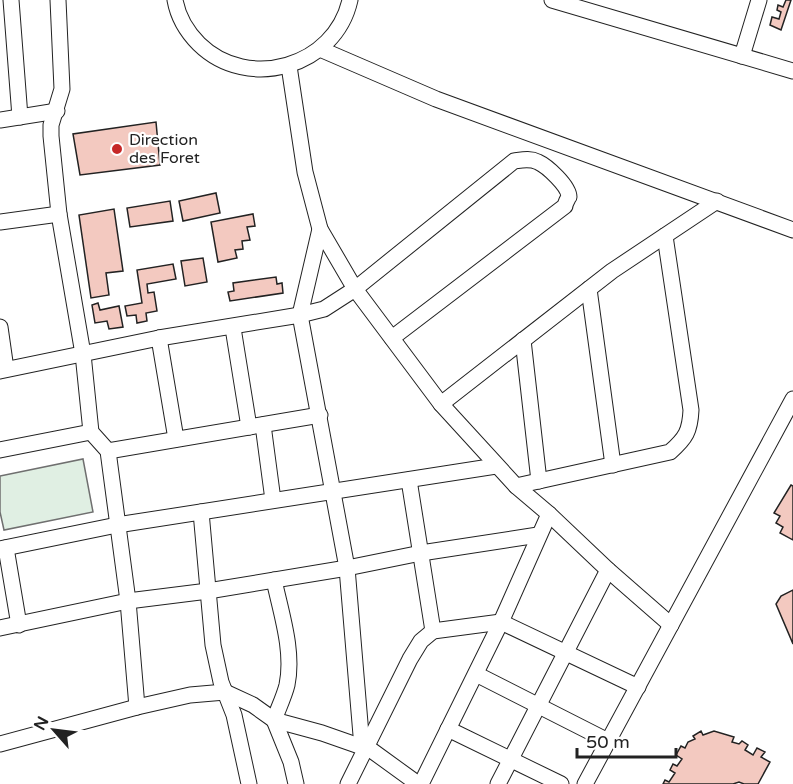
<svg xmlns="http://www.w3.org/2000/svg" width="793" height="784" font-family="'Varela Round',sans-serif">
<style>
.green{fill:#e0efe3;stroke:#6f6f6f;stroke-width:1.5}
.building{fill:#f3c9c0;stroke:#222;stroke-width:1.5}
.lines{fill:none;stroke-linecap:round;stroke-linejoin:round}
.minor-casing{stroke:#222;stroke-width:17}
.minor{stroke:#fff;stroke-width:15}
.poi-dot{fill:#c62828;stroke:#fff;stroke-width:2}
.labels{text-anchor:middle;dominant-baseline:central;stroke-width:4.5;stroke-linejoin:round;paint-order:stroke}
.poi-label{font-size:16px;fill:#222;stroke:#fff;text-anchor:start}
</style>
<rect width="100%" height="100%" fill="#fff"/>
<!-- green -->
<path class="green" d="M83,459L93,512L4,530L0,512V476Z"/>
<!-- building -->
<g class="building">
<path d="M786,0H791L781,30L770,25L772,17L779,19L781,12L777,10L778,5L783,7Z"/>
<path d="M156,122L160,165L80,175L73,134Z"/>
<path d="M216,193L220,213L183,221L179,201Z"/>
<path d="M170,201L173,221L130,227L127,208Z"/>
<path d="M114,209L123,271L106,273L109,295L91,298L79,215Z"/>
<path d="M253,214L255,226L247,227L250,240L242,241L243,249L235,250L237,258L218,262L211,222Z"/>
<path d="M203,258L207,282L185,286L181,261Z"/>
<path d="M173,264L176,279L147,284L148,293L154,292L157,311L146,313L147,321L137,323L136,315L127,316L125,306L142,303L137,270Z"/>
<path d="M276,277L277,284L282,283L283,293L230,301L228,292L234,291L233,283Z"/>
<path d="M98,303L100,310L119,306L123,327L109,329L107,321L95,323L92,305Z"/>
<path d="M791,485L793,486V540L780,533L783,527L776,523L780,516L774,513Z"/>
<path d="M793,590V644L776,604L781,596Z"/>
<path d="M701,731L703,735L714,731L734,737L732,742L739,744L742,741L748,745L745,750L753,755L757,748L765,752L761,757L770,762L758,784H744L739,782L733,784H663L665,780L669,782L675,773L670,770L673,764L677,766L682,759L676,755L681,746L685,748L688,742L695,739L693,736Z"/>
</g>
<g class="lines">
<defs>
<g id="minor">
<path d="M11,0L20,117"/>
<path d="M58,0L62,89L51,125V136L59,214L83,354L91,432L108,451L128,601L137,707"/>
<path d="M175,0C178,17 187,32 199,44C248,92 335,67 350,0"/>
<path d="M552,0L793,71"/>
<path d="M320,49L436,99L793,230"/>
<path d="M742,56L759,0"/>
<path d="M289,66L305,172L320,229L355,289L441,404L516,486L549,514L501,622L421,784"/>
<path d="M0,120L57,111"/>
<path d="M0,222L59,214"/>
<path d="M320,229L300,315L347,568L362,747H367L418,784"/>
<path d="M589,289L613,465"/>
<path d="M0,327L6,369"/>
<path d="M233,328L249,427"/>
<path d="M159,338L176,439"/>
<path d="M523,340L539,481"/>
<path d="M0,371L159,338L300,315L324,309L355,289L514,161C522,160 530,158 538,162C547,166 569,186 569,197C568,198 565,204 565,206L392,338"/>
<path d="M441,404L612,271L717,201"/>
<path d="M263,425L273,500"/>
<path d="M0,450L91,432"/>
<path d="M108,451L320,415"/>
<path d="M409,480L433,631"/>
<path d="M516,486L670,452C686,438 690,431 691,410L665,236"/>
<path d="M201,512L213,645L221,682L234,715L249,784"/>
<path d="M549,514L608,570L671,625"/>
<path d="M6,548L19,625"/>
<path d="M0,549L117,525L496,466"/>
<path d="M274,580C281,613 294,651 287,685C284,697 278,709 274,720L291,762L296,784"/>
<path d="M0,628L128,601L208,591L347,568L421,553L538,535"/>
<path d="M476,674L608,741"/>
<path d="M448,729L561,784"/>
<path d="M0,744L137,707L190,695L225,692L253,705L274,720L322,733L362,747"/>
<path d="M348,784L410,659L421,641L433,631L501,622L638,687"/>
<path d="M498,784L608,570"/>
<path d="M585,784L793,399"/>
</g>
</defs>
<!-- minor casing -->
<use href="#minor" class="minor-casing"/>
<!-- minor -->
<use href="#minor" class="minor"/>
</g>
<!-- markers -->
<circle class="poi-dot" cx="117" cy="149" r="6"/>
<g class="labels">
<!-- poi labels -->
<g class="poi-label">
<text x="129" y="140">Direction<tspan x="129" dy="18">des Foret</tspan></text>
</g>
</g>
<!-- north arrow -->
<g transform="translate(54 730) rotate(298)" stroke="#ffffff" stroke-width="4.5" paint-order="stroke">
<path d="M0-4.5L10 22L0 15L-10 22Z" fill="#222222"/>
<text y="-9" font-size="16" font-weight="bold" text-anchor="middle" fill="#222222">N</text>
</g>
<!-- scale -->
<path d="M577 748v9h99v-9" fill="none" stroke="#222222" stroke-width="3"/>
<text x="586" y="748" font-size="18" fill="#222222" stroke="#ffffff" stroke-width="4.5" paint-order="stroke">50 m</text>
</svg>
